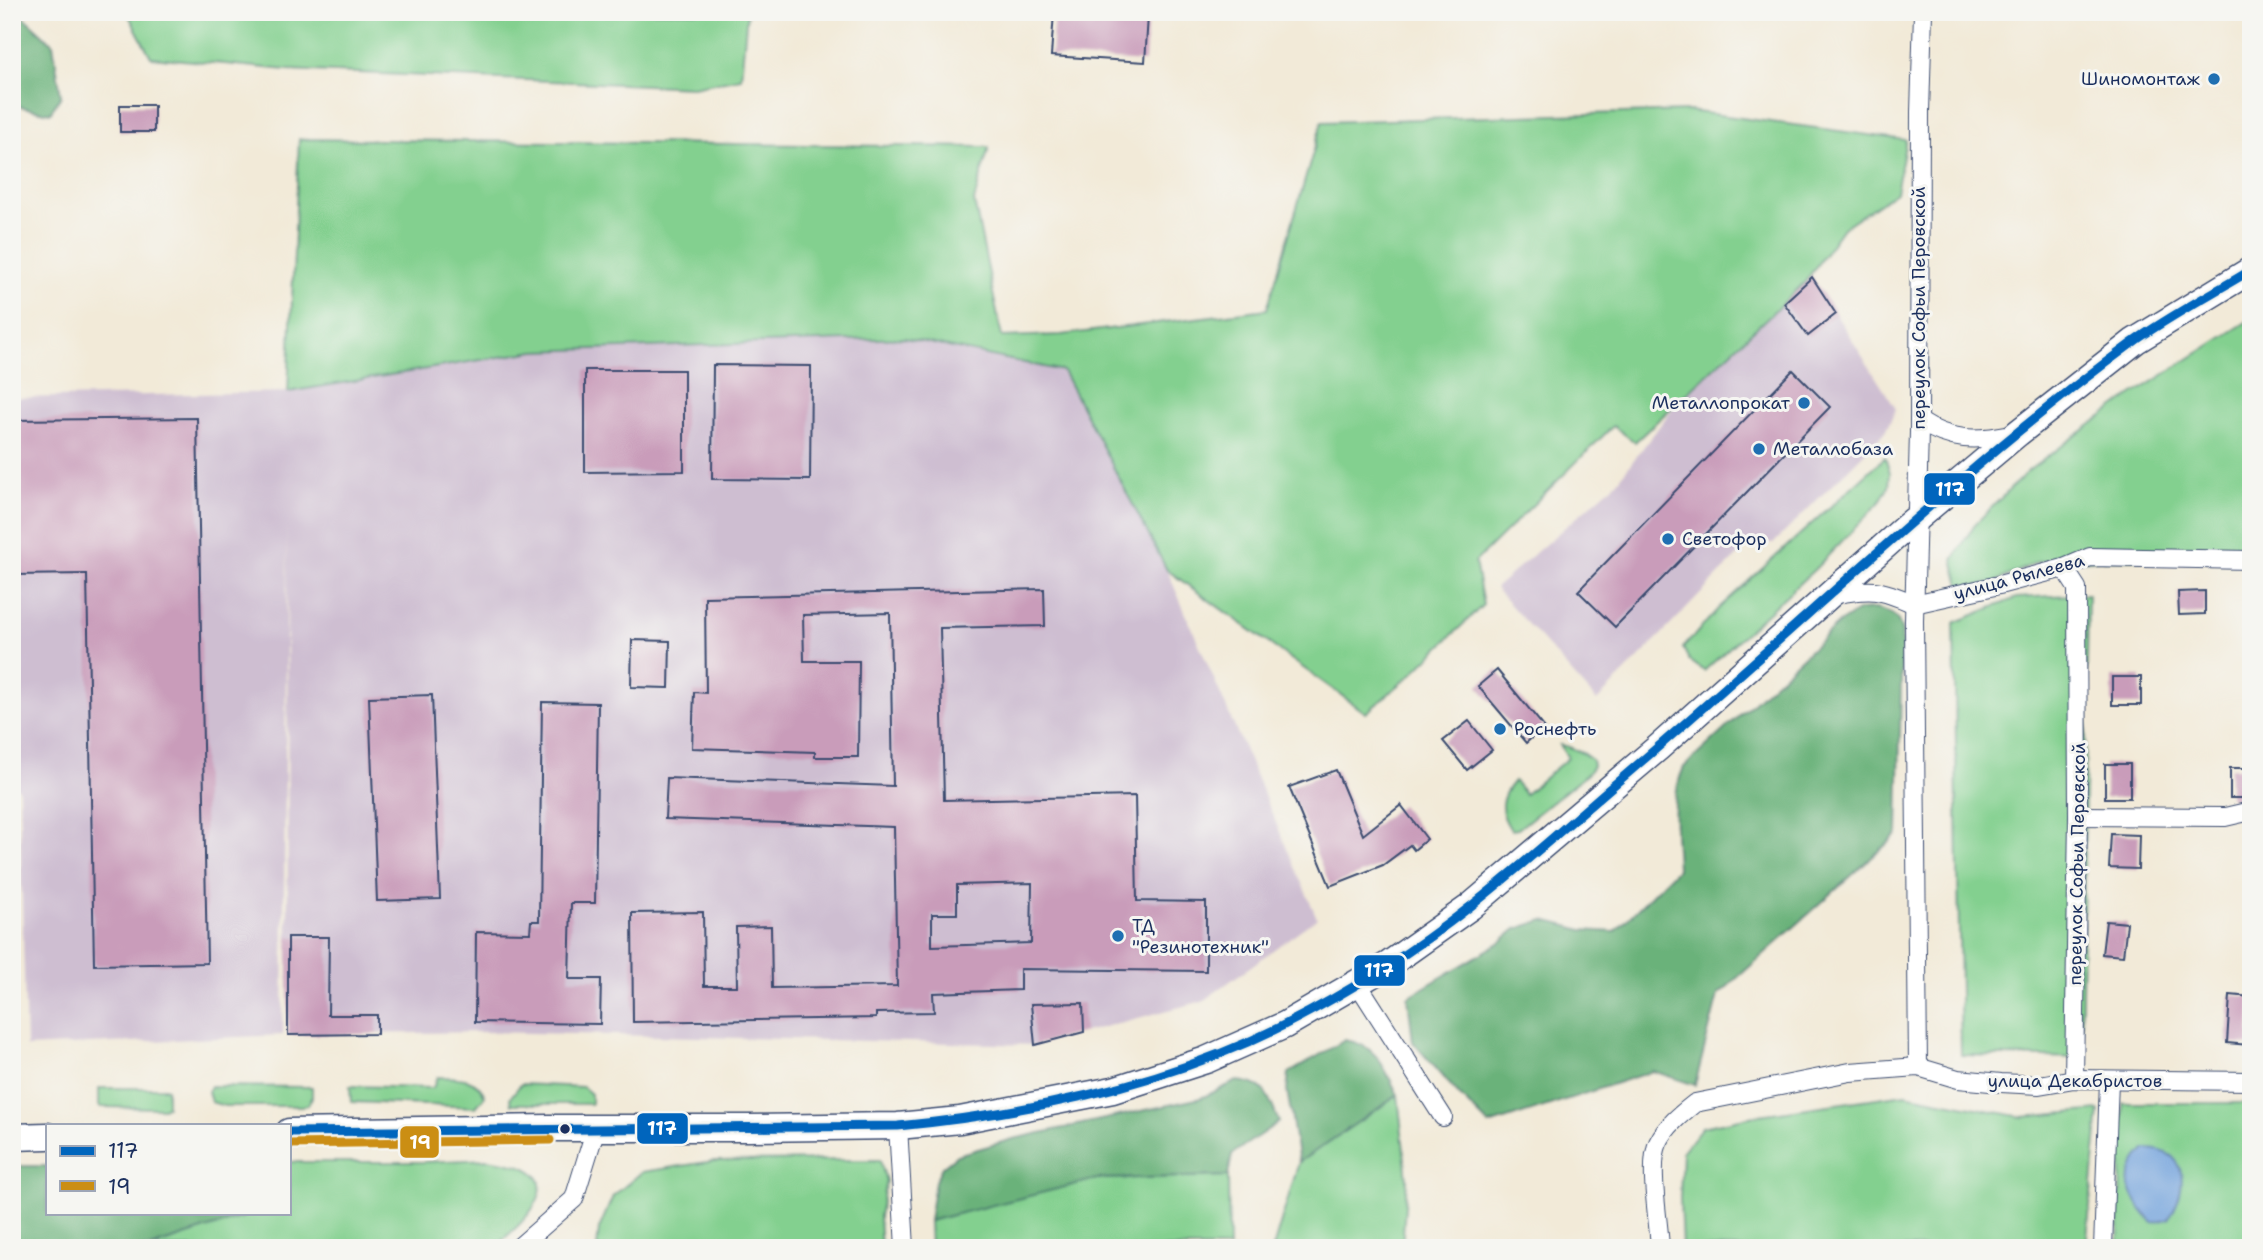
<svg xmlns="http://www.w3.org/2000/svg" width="2263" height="1260" font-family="'Shantell Sans',sans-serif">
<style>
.industrial{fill:#cebed1}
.green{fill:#83d08f;stroke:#4f8076;stroke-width:2}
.forest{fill:#6ab27a;stroke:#42706c;stroke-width:2}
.water{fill:#72a2dc;stroke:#46689d;stroke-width:2}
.building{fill:#c99cba;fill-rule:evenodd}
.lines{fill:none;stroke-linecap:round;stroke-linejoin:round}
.minor-casing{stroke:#3b4b70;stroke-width:20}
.highway-casing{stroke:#3b4b70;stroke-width:29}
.minor{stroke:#fff;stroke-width:18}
.highway{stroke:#fff;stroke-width:26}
.bus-1-casing{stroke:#f6f6f2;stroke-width:14}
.bus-2-casing{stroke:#f6f6f2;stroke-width:14}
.bus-1{stroke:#0065bd;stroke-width:9}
.bus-2{stroke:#cb8e13;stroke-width:9}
.poi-dot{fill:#1f6fb2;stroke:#f6f6f2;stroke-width:2.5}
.bus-dot{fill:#1b2f5e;stroke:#f6f6f2;stroke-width:2.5}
.labels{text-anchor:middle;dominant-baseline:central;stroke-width:6;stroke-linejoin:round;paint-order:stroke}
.poi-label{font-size:18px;fill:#1b2f5e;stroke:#f6f6f2;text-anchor:start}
.street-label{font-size:18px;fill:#1b2f5e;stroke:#f6f6f2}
.line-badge{stroke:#f6f6f2;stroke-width:2.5}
.badge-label{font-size:19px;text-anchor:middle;font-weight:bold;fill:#fff}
</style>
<rect width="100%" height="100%" fill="#f6f6f2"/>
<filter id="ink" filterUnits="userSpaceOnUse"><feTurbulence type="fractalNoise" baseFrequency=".0143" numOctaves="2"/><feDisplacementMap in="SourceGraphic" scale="14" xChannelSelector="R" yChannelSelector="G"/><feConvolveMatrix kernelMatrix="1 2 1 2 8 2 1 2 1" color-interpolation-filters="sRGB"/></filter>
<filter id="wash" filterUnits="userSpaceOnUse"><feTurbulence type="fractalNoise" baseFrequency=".00686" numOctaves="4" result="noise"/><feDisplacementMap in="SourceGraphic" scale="28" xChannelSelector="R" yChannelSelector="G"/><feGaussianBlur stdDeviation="1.57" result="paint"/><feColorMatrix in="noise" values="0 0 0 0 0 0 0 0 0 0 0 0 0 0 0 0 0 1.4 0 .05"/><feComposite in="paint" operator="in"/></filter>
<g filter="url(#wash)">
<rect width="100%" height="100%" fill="#f2ead8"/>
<!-- industrial -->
<g class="industrial">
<path d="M1812,277L1896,409L1885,432L1774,543L1751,542L1597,701L1495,588L1617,482L1680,399Z"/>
<path d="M905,338L1064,371L1167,570L1317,918L1203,1001L1035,1045L485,1032L288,1035L287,523L283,1035L26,1047L19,788L12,787V398L288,392L535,351Z"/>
</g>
<!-- green -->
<g class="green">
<path d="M127,12H747L741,78L693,87L287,70L151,57Z"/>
<path d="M1689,111L1906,140L1896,192L1843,228L1805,282L1635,442L1613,426L1475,562L1483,605L1411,675L1366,713L1167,570L1063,371L905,338L535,351L288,392L299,139L989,147L974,201L1002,337L1061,335L1267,309L1322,122Z"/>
<path d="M2251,319V557L2039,561L1993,583L1961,588L1953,560L1974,525L2028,471L2123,401Z"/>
<path d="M1885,457L1890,473L1889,486L1879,503L1815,569L1704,671L1689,660L1683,648L1719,608Z"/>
<path d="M2088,594L2081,1058L1961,1055L1954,623L2016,598Z"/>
<path d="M1560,745C1571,746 1583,753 1592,760L1593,766L1587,774L1518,829L1511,830C1498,811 1499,798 1514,781L1525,794L1568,758Z"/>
<path d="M437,1077C457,1078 476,1075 485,1096L476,1107L351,1102L350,1086L433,1088Z"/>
<path d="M521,1084L583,1087L591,1094V1104H511L510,1098Z"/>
<path d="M211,1086L312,1087V1097L308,1105L302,1106H225L211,1102L208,1092Z"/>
<path d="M99,1088H165L167,1089V1106L163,1108L101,1107L99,1106Z"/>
<path d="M1905,1094L2022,1117L2099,1110L2086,1248H1682L1680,1198L1682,1152L1702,1127L1759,1115Z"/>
<path d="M1398,1095L1407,1179L1402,1248H1273L1299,1162Z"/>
<path d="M2123,1103H2251V1248H2118Z"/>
<path d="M488,1159C503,1162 530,1164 538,1178C551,1201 509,1235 493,1248H148L242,1217L239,1213H289V1162H423Z"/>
<path d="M880,1160L886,1181L879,1216L881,1248H597L599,1229L613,1196L642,1172L714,1161Z"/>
<path d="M1228,1176L1229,1248H930L929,1221L1094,1179Z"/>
</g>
<!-- forest -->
<g class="forest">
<path d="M12,13H19L53,44L61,96L50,113L12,105Z"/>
<path d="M1875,609C1892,613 1898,614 1902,632L1898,834L1718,995L1695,1085L1653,1071L1489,1125L1460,1096L1413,1042L1408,997L1499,943L1516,929L1544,920L1583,930L1615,932L1677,869C1676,834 1669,800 1684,767L1839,623L1860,610Z"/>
<path d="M1345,1040C1378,1045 1384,1068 1398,1095L1299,1162L1287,1090L1289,1073Z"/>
<path d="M1237,1081C1268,1083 1268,1097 1279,1122L1232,1154L1228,1176L1097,1179L929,1221L935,1181L942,1167L957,1155L1013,1139L1201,1098Z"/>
<path d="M12,1166H47V1213H239L243,1217L147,1248H12Z"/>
</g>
<!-- water -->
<path class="water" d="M2146,1149C2191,1150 2187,1189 2169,1219L2153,1223C2129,1197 2118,1177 2146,1149Z"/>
<g id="blocks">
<!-- building -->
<g class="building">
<path d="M1054,12L1148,16L1145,62L1051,56Z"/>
<rect x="120" y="105" width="34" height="27"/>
<path d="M1812,277L1836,314L1808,336L1784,303Z"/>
<path d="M713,365L811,366L810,480L712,479Z"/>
<path d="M585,370H684V471L585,472Z"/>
<path d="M1793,370L1830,407L1615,627L1578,591Z"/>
<path d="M197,418L207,963L94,965L87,574L12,575V420Z"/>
<path d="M1044,589L1045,626L940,628L944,800L1135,796L1137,901L1206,902V971L1020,969V990L933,993L934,1012L876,1013V1018L633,1022L632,913L703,912L704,986H737L736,927L771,926L772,988L897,986L894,827L665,819L667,778L893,786L890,613L803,615L804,661H859L858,757H815V752L692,748L694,692L706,693L705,597ZM1032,883L1031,943L932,946V914H957V885Z"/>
<path d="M2205,591V614L2179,615L2178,592Z"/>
<path d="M632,640L670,641L669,688L631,687Z"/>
<path d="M1497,670L1544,727L1526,743L1478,686Z"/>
<rect x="2112" y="677" width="29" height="28"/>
<path d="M432,695L440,899L377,901L369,697Z"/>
<path d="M542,702L598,703L595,903H571L569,979H601L600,1024L475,1022L476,932L530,933L531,921H539Z"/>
<path d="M1469,721L1492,750L1467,770L1443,741Z"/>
<rect x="2105" y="764" width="25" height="34"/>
<rect x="2230" y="768" width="21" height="30"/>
<path d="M1336,770L1363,835L1401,805L1427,839L1414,850L1410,845L1383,865L1330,886L1289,787Z"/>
<path d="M2111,834L2139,835L2138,869L2109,868Z"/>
<path d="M2106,921L2127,923L2123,956L2102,954Z"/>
<path d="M288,937H329L328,1015H377V1034L288,1035Z"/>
<path d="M2230,995L2251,997L2249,1045L2227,1043Z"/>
<path d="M1083,1003L1084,1032L1035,1045L1031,1004Z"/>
</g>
</g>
</g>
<g filter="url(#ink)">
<use href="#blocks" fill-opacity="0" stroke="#3b4b70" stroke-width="2"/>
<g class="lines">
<defs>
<g id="minor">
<path d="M1919,421C1951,442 1976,441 2012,434"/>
<path d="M2064,568L2077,588L2078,816L2074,1079"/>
<path d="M1833,595C1870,588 1879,588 1914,604"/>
<path d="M1914,604L1999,585L2064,568L2090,557L2251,560"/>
<path d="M2078,816L2225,817L2251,811"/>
<path d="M1358,984L1443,1117"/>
<path d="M1918,1067L1914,621L1919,432L1920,112L1923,12"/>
<path d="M898,1126L905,1248"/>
<path d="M518,1248L574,1199L596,1128"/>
<path d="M1660,1248C1659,1222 1648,1165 1658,1143C1666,1126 1681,1114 1695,1103L1850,1072L1918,1067L1958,1079L2001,1083L2039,1085L2074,1079L2251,1081"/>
<path d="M2103,1248L2109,1080"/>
</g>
<g id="highway">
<path d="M289,1132L550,1128H747L898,1126L960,1120L1113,1090L1206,1060L1285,1025L1388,965L1470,907L1659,747L1906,527L2018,433L2135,341L2251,270"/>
<path d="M12,1137L47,1136"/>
</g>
</defs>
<!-- minor casing -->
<use href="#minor" class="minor-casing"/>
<!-- highway casing -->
<use href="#highway" class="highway-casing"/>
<!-- minor -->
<use href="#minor" class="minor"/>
<!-- highway -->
<use href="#highway" class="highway"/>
<defs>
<path id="bus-1" d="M289,1132L898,1126C1030,1113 1165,1085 1284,1025C1347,993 1415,950 1471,906C1518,869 1563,829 1608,790C1783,642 1947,479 2132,343C2169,316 2212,294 2251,270"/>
<path id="bus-2" d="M289,1144L550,1140"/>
</defs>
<!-- bus-1 casing -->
<use href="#bus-1" class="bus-1-casing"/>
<!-- bus-2 casing -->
<use href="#bus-2" class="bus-2-casing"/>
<!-- bus-1 -->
<use href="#bus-1" class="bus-1"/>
<!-- bus-2 -->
<use href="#bus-2" class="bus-2"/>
</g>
</g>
<!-- markers -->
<g class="poi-dot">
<circle cx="2214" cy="79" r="7"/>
<circle cx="1804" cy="403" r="7"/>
<circle cx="1759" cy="449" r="7"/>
<circle cx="1668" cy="539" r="7"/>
<circle cx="1500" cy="729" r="7"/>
<circle cx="1118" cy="936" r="7"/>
</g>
<circle class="bus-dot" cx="565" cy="1129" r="6"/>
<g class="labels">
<!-- poi labels -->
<g class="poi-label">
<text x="2200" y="79" text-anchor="end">Шиномонтаж</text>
<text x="1790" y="403" text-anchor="end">Металлопрокат</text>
<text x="1773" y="449">Металлобаза</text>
<text x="1682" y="539">Светофор</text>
<text x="1514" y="729">Роснефть</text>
<text x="1132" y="926">ТД<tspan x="1132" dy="21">"Резинотехник"</tspan></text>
</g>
<!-- street labels -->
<g class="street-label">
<text transform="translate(1919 308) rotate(-90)">переулок Софьи Перовской</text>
<text transform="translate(2019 577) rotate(-15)">улица Рылеева</text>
<text transform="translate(2077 864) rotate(-89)">переулок Софьи Перовской</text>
<text x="2075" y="1081">улица Декабристов</text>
</g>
</g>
<g class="line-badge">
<rect x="1923" y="472" width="53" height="34" rx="7" fill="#0065bd"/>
<rect x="1353" y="954" width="53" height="33" rx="7" fill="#0065bd"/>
<rect x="636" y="1112" width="53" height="33" rx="7" fill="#0065bd"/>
<rect x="399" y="1125" width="41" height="34" rx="7" fill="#cb8e13"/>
</g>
<g class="badge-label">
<text x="1950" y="496">117</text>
<text x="1379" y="977">117</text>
<text x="662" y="1135">117</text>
<text x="420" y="1149">19</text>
</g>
<!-- margin -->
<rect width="2263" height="1260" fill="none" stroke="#f6f6f2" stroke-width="42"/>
<!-- legend -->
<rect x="46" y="1124" width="245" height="91" fill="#f6f6f2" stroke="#9ea6b7" stroke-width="2"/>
<rect x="60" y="1146" width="35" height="10" fill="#0065bd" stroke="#9ea6b7" stroke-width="2"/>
<text x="108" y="1158" font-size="21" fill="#1b2f5e">117</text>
<rect x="60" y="1181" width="35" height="10" fill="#cb8e13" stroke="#9ea6b7" stroke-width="2"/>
<text x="108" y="1194" font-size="21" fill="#1b2f5e">19</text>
</svg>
